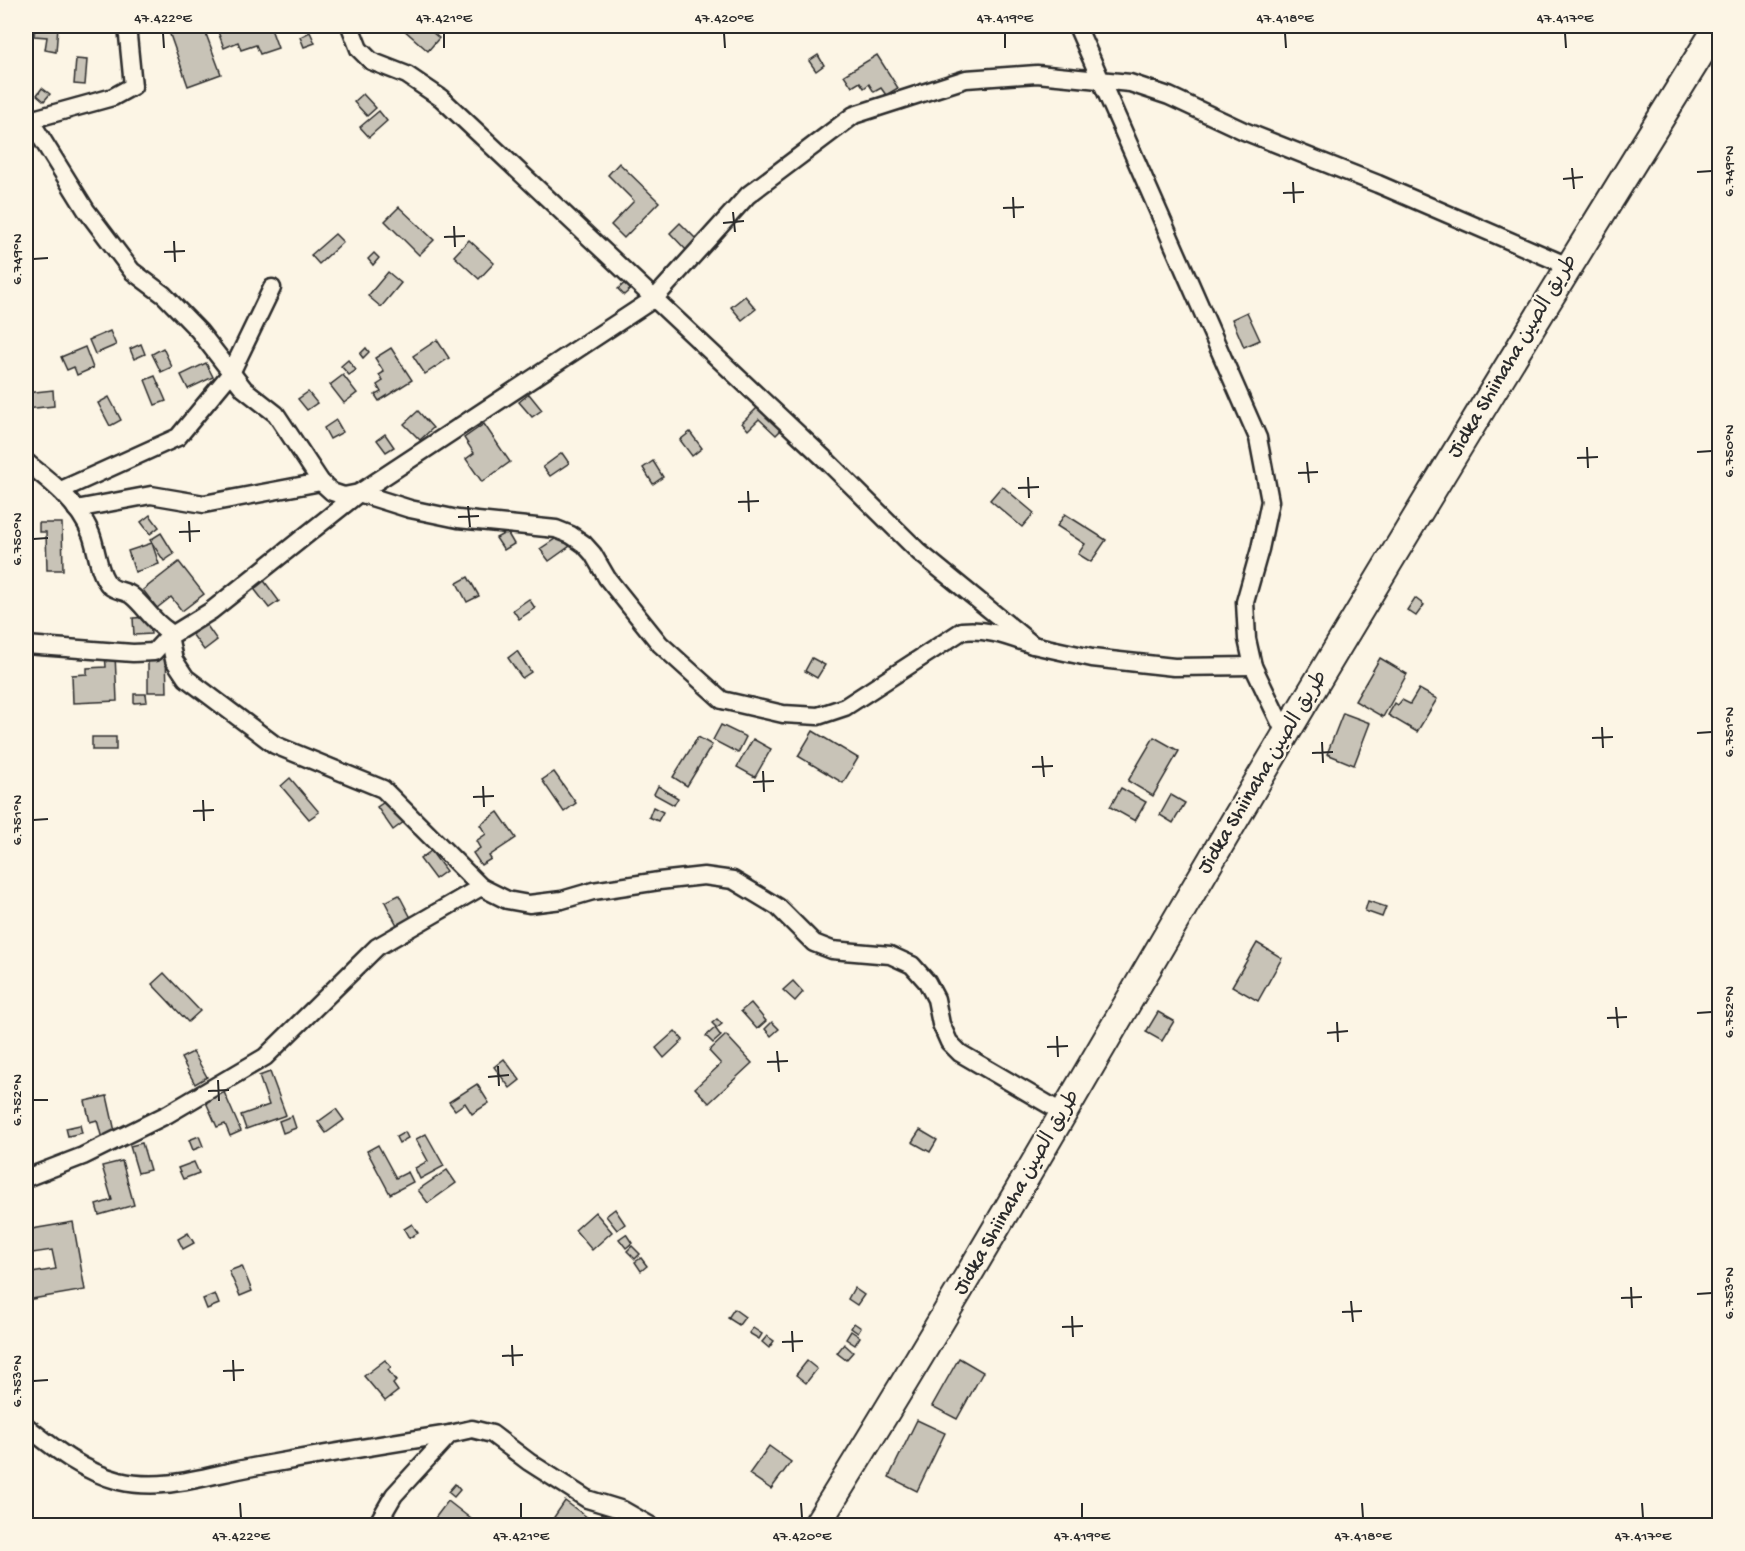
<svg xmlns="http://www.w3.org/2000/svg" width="1745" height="1551" font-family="'Gochi Hand','Playpen Sans Arabic',sans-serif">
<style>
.building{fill:#c8c3b7;stroke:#2b2b2b;stroke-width:1.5}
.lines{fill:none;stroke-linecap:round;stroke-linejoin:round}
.street-casing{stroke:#2b2b2b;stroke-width:21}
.primary-casing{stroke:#2b2b2b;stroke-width:30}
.street{stroke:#fcf5e5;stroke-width:16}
.primary{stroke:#fcf5e5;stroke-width:26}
.ticks{fill:none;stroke:#2b2b2b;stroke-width:2}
.labels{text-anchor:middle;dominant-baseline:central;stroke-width:4.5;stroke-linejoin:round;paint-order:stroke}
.street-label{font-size:21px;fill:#2b2b2b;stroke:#fcf5e5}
.neatline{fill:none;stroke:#2b2b2b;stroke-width:2}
.ticks-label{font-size:15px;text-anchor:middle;fill:#2b2b2b}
</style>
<rect width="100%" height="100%" fill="#fcf5e5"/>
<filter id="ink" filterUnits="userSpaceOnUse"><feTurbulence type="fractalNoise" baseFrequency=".0167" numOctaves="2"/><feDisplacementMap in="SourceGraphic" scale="12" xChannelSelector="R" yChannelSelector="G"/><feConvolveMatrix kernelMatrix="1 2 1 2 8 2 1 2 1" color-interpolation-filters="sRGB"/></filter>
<g filter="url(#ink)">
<!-- building -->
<g class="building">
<path d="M35,26H58L56,52L45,50L47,37L34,36Z"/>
<path d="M150,26H162L163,27L153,32Z"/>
<path d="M167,26H203L221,74L188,86Z"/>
<path d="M225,26H270L278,48L260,54L256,45L241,50L238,42L224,48L217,29Z"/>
<path d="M405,26H425L439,38L428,51L402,28Z"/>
<path d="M310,32L315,43L304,47L300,37Z"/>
<path d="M818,55L824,65L816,71L809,61Z"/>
<path d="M877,55L898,88L886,95L881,88L874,92L869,84L864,88L860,82L852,87L844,75Z"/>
<path d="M76,59L87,60L85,85L74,84Z"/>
<path d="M42,88L50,94L44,101L37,95Z"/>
<path d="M363,94L376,108L367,116L354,102Z"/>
<path d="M379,111L387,121L369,137L360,127Z"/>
<path d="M619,163L659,202L624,238L611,225L634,201L608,175Z"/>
<path d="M399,207L434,240L419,255L385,221Z"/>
<path d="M680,223L699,242L688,252L670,233Z"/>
<path d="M335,234L343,242L319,264L311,255Z"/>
<path d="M469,240L494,263L479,279L454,256Z"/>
<path d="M374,253L379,258L373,265L368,259Z"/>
<path d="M388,272L401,283L381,307L368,296Z"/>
<path d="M628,280L634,286L624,295L618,289Z"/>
<path d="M745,296L756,309L742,320L731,307Z"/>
<path d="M1247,312L1260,340L1244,347L1232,319Z"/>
<path d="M110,331L116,345L95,354L89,340Z"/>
<path d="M437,340L449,358L425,374L413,356Z"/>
<path d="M141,344L145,354L134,359L130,349Z"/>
<path d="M85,347L93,368L77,375L74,367L67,370L61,357Z"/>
<path d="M163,348L172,367L161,372L152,354Z"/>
<path d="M366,348L369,352L363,358L360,354Z"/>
<path d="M391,348L412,380L379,401L375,395L381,392L377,385L383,381L379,375L384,372L375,358Z"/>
<path d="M348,360L356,370L349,375L341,366Z"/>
<path d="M206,363L213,377L188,389L181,375Z"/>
<path d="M343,375L357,393L344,403L330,385Z"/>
<path d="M155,376L166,401L155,405L145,380Z"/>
<path d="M53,390L54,406L26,409V393Z"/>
<path d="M308,392L317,403L307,410L298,399Z"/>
<path d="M529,394L542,410L532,417L519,402Z"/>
<path d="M109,397L121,420L110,426L98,403Z"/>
<path d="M761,404L784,427L776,435L759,419L748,430L742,423Z"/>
<path d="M418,411L433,428L420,440L404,424Z"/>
<path d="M336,420L343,432L330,439L324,428Z"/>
<path d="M484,424L510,462L482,482L466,459L474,453L464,438Z"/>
<path d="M690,432L702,448L692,456L680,440Z"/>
<path d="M385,434L394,447L386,452L377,440Z"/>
<path d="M562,453L569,463L550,476L543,467Z"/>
<path d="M653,461L663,477L653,484L643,468Z"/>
<path d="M1002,486L1034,513L1022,527L990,500Z"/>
<path d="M1065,514L1106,540L1091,562L1078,554L1085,544L1057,526Z"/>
<path d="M150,515L159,527L150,534L141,522Z"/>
<path d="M39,523H62L63,570H47L46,532H39Z"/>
<path d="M507,532L514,544L504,550L496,538Z"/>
<path d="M161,533L174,554L164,561L150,540Z"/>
<path d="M561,535L570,546L549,561L540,549Z"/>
<path d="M152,543L159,564L135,572L128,551Z"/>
<path d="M179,562L204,594L182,611L171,597L157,608L143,590Z"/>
<path d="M468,577L479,596L467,602L457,583Z"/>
<path d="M262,578L279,601L269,608L252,586Z"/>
<path d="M1415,598L1424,605L1416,616L1407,610Z"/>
<path d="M529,599L535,608L519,619L513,610Z"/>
<path d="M150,617L151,634L134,635L133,618Z"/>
<path d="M203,620L217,640L204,650L189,630Z"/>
<path d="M517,651L531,672L522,678L508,658Z"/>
<path d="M105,654H115L117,701L73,703L72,675L87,674V668L106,667Z"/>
<path d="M148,654H166L167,692H148Z"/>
<path d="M812,658L825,665L817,678L805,671Z"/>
<path d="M1380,658L1407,674L1383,717L1355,701Z"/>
<path d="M1419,689L1437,699L1417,732L1388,715L1395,703L1398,705L1402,700L1410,704Z"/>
<path d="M134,694H146L147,702L134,703Z"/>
<path d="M1343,713L1370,723L1354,765L1327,754Z"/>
<path d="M721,725L746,737L738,753L713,740Z"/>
<path d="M813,731L858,758L843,783L798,756Z"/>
<rect x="92" y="737" width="24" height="13"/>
<path d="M698,737L712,745L687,786L673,777Z"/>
<path d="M1154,737L1179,751L1153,796L1128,781Z"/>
<path d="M753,739L771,749L755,777L737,767Z"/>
<path d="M554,772L576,803L564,812L542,780Z"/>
<path d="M290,778L319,812L309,819L281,786Z"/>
<path d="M658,786L678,798L674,805L654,794Z"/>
<path d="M1121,788L1146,802L1135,821L1110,807Z"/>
<path d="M1171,795L1185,803L1173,823L1160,815Z"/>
<path d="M389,799L405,821L393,830L377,807Z"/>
<path d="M653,807L663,812L658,821L649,817Z"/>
<path d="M498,812L516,838L489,856L491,859L481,865L473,853L480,848L476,841L486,834L480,825Z"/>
<path d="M431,851L446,871L435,879L420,859Z"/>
<path d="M399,895L411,918L397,925L385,902Z"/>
<path d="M1368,901L1386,907L1382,917L1365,911Z"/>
<path d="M1257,943L1282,958L1258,1001L1232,986Z"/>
<path d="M164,973L200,1011L188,1022L152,984Z"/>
<path d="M793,981L803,992L795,1001L783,990Z"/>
<path d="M751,1003L766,1021L757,1029L741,1011Z"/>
<path d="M1158,1012L1174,1021L1162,1041L1146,1032Z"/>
<path d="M717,1019L722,1024L717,1028L712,1023Z"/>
<path d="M772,1022L779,1029L771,1036L765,1029Z"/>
<path d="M715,1028L721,1036L713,1043L706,1036Z"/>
<path d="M675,1031L683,1040L664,1058L656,1048Z"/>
<path d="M726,1035L752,1063L709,1103L695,1088L721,1064L709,1051Z"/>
<path d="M193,1052L207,1077L195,1084L181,1058Z"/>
<path d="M504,1059L520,1080L510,1088L494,1067Z"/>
<path d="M270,1072L286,1115L246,1129L241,1115L269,1105L259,1076Z"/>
<path d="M477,1084L489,1103L472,1114L465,1103L455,1110L449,1102Z"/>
<path d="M224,1092L241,1131L230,1136L225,1124L217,1127L205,1100Z"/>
<path d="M107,1096L116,1136L102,1139L97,1120L90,1122L85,1101Z"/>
<path d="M336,1109L344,1120L326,1133L318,1122Z"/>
<path d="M292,1116L296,1128L283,1133L279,1121Z"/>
<path d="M80,1125L82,1133L68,1136L66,1128Z"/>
<path d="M920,1130L937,1140L930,1152L912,1142Z"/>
<path d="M405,1132L408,1138L399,1143L396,1137Z"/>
<path d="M426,1134L444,1166L420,1179L415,1168L428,1161L416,1139Z"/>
<path d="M199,1136L203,1146L193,1150L189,1140Z"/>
<path d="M142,1143L150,1170L138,1173L130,1146Z"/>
<path d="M378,1145L396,1178L408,1172L413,1182L390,1194L367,1151Z"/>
<path d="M122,1161L134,1205L99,1215L96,1205L112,1200L102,1166Z"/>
<path d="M194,1162L199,1173L183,1179L178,1168Z"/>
<path d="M447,1170L456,1183L428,1203L418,1190Z"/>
<path d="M615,1209L625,1224L617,1230L606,1216Z"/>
<path d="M595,1212L612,1232L592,1250L575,1230Z"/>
<path d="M73,1222L85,1290L26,1300V1274L56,1269L52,1250L26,1254V1230Z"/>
<path d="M412,1224L418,1233L409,1238L404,1229Z"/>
<path d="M188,1233L194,1243L183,1249L178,1239Z"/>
<path d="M626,1234L632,1243L626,1248L619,1239Z"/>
<path d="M632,1246L640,1254L635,1259L627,1251Z"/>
<path d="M641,1258L647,1266L641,1271L635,1262Z"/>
<path d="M242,1266L252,1291L240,1296L229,1271Z"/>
<path d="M854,1288L864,1295L857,1305L848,1299Z"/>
<path d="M215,1294L219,1304L207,1309L203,1299Z"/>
<path d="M734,1309L745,1317L739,1325L728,1318Z"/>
<path d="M854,1323L861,1328L858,1333L851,1328Z"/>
<path d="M753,1328L762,1334L759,1339L749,1333Z"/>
<path d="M851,1331L860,1337L855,1345L846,1339Z"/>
<path d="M767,1336L774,1341L769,1348L762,1342Z"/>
<path d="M844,1344L853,1352L846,1360L837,1353Z"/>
<path d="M959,1358L983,1372L957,1419L932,1406Z"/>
<path d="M385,1360L391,1367L388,1370L396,1381L393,1384L398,1391L385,1401L364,1376Z"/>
<path d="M807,1361L817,1369L806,1383L796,1375Z"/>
<path d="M917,1420L945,1433L917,1491L889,1477Z"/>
<path d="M769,1446L791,1462L771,1489L749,1474Z"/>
<path d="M455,1484L460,1490L454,1497L448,1492Z"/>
<path d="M448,1501L480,1526H429Z"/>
<path d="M565,1501L599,1526H548Z"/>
</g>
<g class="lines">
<defs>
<g id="street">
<path d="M350,26L359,49L371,61L407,75L441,98L828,462L919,552L1033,645L1092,658L1174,667L1253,666"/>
<path d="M1077,26L1258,438L1270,501L1260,549L1245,602L1247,639L1253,666L1286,735"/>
<path d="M30,120L86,210L132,271L164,295L199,331L244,389L276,414L321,482L332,492L344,496L359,493L410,509L458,519L556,529L571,535L584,544L593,554L607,578L660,644L722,700L783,714L818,716L845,707L962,631C987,628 1009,637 1033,645"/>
<path d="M26,121L113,97L133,86L127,26"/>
<path d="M26,462C51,482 78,502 91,534C97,549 98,574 110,586C116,591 125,591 131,595C145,606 152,621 168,631L174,660L186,678L275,745L383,789L481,887L507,900L529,904L562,900L593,891L659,881L704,876L733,880L778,907L814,943L832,950L890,955L912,965L927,982L936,999L941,1024L949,1042L960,1053L1063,1113"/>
<path d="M61,490L178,437L231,373L272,288"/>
<path d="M76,509L151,495L204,504L321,482"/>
<path d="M26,645L133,653L154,652L167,638L211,611L359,493L655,298L748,195L854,115L966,79L1037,74L1130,83L1169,96L1244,131L1378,184L1568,266"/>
<path d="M26,1178L83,1156L168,1114L265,1057L377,947L481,887"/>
<path d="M26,1426C55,1449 82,1471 119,1481C165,1492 208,1475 253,1467C319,1455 384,1444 450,1434"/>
<path d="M376,1526L394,1495L450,1434L472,1429L492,1434L529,1462L587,1499L623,1510L651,1526"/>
</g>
<path id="primary" d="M816,1526C972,1277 1115,1021 1265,769C1413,520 1565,272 1718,26"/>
</defs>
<!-- street casing -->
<use href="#street" class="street-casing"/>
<!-- primary casing -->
<use href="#primary" class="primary-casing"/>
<!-- street -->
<use href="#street" class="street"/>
<!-- primary -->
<use href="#primary" class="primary"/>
</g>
</g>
<!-- ticks -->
<path class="ticks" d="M163,33L164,48M444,33V48M724,33L725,48M1005,33V48M1285,33L1286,48M1565,33L1566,48M1572,168L1574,189M1697,172L1712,171M1563,179L1583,177M1293,182L1294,203M1283,193L1304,192M1013,197L1014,218M1003,208L1024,207M733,212L735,232M723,223L744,221M454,226L455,247M444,237L465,236M174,241L175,262M164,252L185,251M33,259L48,258M1587,447L1588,468M1697,452L1712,451M1577,458L1598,457M1307,462L1309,483M1298,473L1318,472M1028,477L1029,498M1018,488L1039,487M748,491L749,512M738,502L759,501M468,506L470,527M458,517L479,516M189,521L190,542M179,532L200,531M33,539L48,538M1602,727L1603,748M1697,733L1712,732M1592,738L1613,737M1322,742L1323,763M1312,753L1333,752M1042,756L1044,777M1032,767L1053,766M763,771L764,792M753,782L774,781M483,786L484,807M473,797L494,796M203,800L204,821M193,811L214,810M33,820L48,819M1616,1007L1618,1028M1697,1013L1712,1012M1607,1018L1627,1017M1337,1022L1338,1042M1327,1033L1348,1031M1057,1036L1058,1057M1047,1047L1068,1046M777,1051L779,1072M767,1062L788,1061M498,1066L499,1086M488,1077L509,1075M218,1080L219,1101M208,1091L229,1090M33,1100H48M1631,1287L1632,1308M1697,1294L1712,1293M1621,1298L1642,1297M1351,1301L1353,1322M1342,1312L1362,1311M1072,1316L1073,1337M1062,1327L1083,1326M792,1331L793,1352M782,1342L803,1341M512,1345L513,1366M502,1356L523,1355M233,1360L234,1381M223,1371L244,1370M33,1381L48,1380M240,1503L241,1518M521,1503V1518M801,1503L802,1518M1082,1503V1518M1362,1503L1363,1518M1642,1503L1643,1518"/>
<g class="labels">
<!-- street labels -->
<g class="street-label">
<text transform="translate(1514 357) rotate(-59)">Jidka Shiinaha طريق الصين</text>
<text transform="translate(1264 773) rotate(-59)">Jidka Shiinaha طريق الصين</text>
<text transform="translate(1018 1193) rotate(-60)">Jidka Shiinaha طريق الصين</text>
</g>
</g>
<!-- margin -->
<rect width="1745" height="1551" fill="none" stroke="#fcf5e5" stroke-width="66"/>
<rect x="33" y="33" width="1679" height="1485" class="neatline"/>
<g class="ticks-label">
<text x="163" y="22">47.422°E</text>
<text x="444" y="22">47.421°E</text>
<text x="724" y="22">47.420°E</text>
<text x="1005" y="22">47.419°E</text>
<text x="1285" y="22">47.418°E</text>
<text x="1565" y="22">47.417°E</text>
<text transform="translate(1728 171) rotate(-90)" y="5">6.749°N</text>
<text transform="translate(16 259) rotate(-90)" y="5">6.749°N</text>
<text transform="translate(1728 451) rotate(-90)" y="5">6.750°N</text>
<text transform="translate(16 539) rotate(-90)" y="5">6.750°N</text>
<text transform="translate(1728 732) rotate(-90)" y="5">6.751°N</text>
<text transform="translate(16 820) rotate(-90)" y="5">6.751°N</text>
<text transform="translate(1728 1012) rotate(-90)" y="5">6.752°N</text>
<text transform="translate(16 1100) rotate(-90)" y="5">6.752°N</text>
<text transform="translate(1728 1293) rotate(-90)" y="5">6.753°N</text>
<text transform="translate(16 1381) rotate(-90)" y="5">6.753°N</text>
<text x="241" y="1540">47.422°E</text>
<text x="521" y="1540">47.421°E</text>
<text x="802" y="1540">47.420°E</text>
<text x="1082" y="1540">47.419°E</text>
<text x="1363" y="1540">47.418°E</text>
<text x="1643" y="1540">47.417°E</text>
</g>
</svg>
